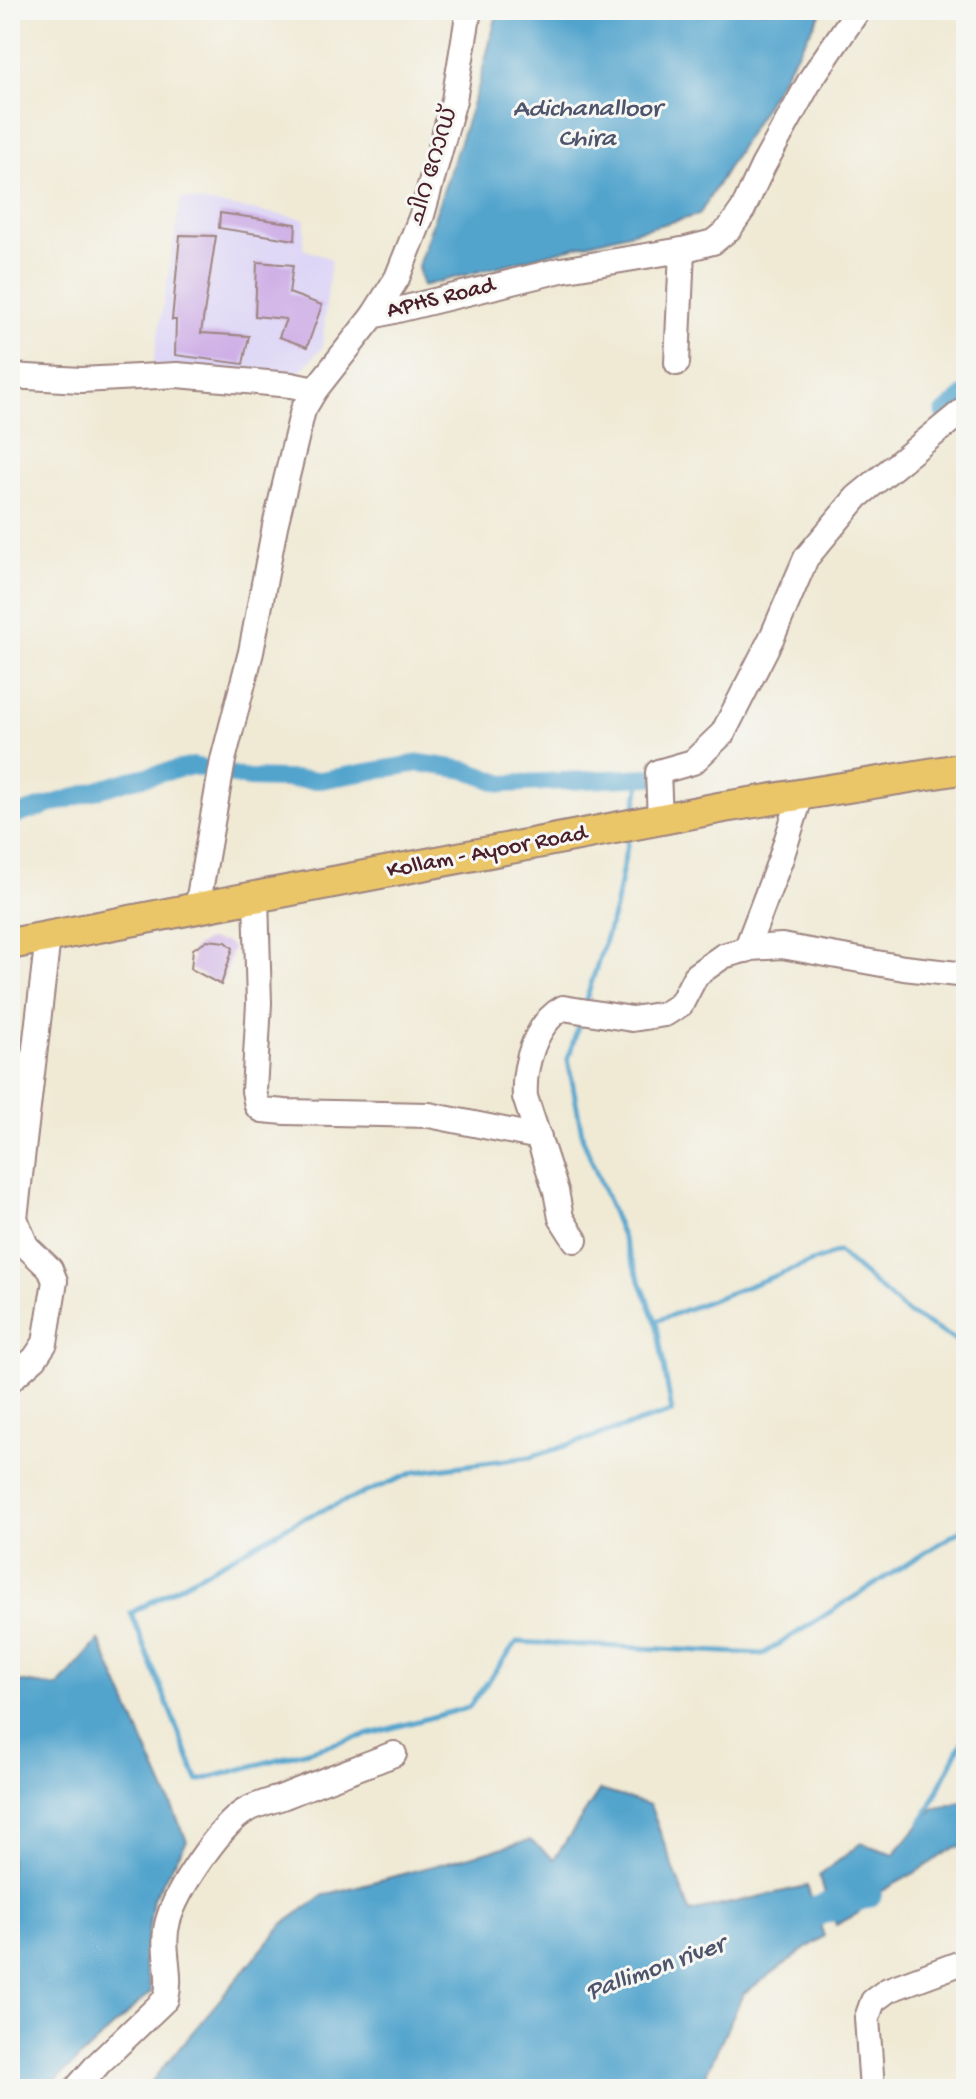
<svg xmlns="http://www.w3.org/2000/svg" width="976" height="2099" font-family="'Gochi Hand','Noto Sans Malayalam',sans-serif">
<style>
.built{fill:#ddd5f6}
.water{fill:#52a4cd;stroke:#4e627c;stroke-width:2}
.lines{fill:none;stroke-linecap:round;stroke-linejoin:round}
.stream{stroke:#52a4cd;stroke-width:5}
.canal{stroke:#52a4cd;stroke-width:18}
.river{stroke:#52a4cd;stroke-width:30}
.building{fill:#ceaee6}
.minor-casing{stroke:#9d8480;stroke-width:28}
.major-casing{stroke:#9d8480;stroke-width:34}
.minor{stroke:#fff;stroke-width:24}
.major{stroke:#ebc669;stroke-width:30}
.labels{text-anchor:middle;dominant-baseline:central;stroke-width:6;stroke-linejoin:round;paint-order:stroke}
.street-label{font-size:24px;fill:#4a1f2b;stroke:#f6f6f2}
.water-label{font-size:26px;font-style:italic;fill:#4d546c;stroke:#f6f6f2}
</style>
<rect width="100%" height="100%" fill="#f6f6f2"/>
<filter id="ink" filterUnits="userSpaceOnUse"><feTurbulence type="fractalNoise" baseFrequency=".0125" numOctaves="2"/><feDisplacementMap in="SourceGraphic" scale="16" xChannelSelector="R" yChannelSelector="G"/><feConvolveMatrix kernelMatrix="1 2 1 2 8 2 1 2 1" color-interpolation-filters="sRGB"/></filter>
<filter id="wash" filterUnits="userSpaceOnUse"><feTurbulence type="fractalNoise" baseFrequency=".006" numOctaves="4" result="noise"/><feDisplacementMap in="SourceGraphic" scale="32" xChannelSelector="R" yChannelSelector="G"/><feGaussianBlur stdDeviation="1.8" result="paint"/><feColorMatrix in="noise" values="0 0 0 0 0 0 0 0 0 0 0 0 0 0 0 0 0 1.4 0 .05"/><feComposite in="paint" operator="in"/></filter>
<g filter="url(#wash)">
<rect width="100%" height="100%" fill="#f0ead5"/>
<!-- built -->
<path class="built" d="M181,198L305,219L303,249L331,259L322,348L292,380L153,365Z"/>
<!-- water -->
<g class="water">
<path d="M498,10H823L699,215L422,286L418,266L479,85Z"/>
<path d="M99,1640L187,1841L153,1898L144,1964L151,1992L46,2089H10V1680L58,1687Z"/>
<path d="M600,1790L650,1805L690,1912L807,1886L824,1936L743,1994L699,2089H145L283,1924L324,1895L530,1840L554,1859Z"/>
<path d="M966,1801V1848L955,1847L913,1874L873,1896L857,1914L836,1925L819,1876L861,1843L894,1854L933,1809Z"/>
</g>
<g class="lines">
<!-- stream -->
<g class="stream">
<path d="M635,810L641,778"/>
<path d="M585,1003L615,909L628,840"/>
<path d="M581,1017L568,1059L583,1139L656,1321L672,1412L530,1457L415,1472L299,1520L131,1613L198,1781L469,1707L517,1642L763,1654L966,1527"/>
<path d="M656,1321L838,1252L906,1312L966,1346"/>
<path d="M922,1822L966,1734"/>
</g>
<!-- canal -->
<g class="canal">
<path d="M944,413L966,394"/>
<path d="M10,817L130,780L193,766L247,778L320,780L420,763L466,770L503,784L670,776"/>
</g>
<!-- river -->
<path class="river" d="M777,1926L867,1893"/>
</g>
<g id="blocks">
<!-- building -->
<g class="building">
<path d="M220,213L296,224L295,240L219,228Z"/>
<path d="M180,235L216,236L201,333L249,336L243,364L175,355L176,320H172Z"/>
<path d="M257,262L293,265L289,293L322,305L307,347L279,337L286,319L255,316Z"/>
<path d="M207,940L226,942L233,948L221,985L191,969L193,949Z"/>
</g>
</g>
</g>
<g filter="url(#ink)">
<use href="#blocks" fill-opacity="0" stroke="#9d8480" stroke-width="2"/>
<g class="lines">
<defs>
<g id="minor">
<path d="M373,316L397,278L422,215L454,100L469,10"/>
<path d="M677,363L682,250"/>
<path d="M10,376L81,380L177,375L291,385L315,390"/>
<path d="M660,819L658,772L693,762L723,733L773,635L806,558L857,497L966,408"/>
<path d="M256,897L259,1003L254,1091L257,1106L262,1110L285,1112L429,1115L539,1137"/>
<path d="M197,908L223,760L251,652L275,526L303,410L315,390L373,316L561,270L682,250L713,242L729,229L743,209L763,166L811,79L858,10"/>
<path d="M746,950L781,858L801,795"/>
<path d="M575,1240L561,1218L556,1191L525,1097C523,1067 535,1023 563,1008L632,1019L665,1014L681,1004L696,975L723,956L751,948L782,946L904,968L966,975"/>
<path d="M10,1380L35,1358L45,1343L55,1281L50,1269L26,1246L15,1218L48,937"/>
<path d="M76,2089L99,2063L166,1999C173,1973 160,1948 168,1921C176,1891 219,1827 245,1811C257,1804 272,1801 285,1796C321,1781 358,1768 394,1754"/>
<path d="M872,2089L867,2018L873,2001L888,1990L966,1961"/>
</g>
<path id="major" d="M10,944L724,807L966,768"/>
</defs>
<!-- minor casing -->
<use href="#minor" class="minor-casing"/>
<!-- major casing -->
<use href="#major" class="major-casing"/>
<!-- minor -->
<use href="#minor" class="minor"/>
<!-- major -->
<use href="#major" class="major"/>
</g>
</g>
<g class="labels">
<!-- street labels -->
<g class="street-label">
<text transform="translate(434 167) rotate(-73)">ചിറ റോഡ്</text>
<text transform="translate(441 299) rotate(-14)">APHS Road</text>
<text transform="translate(487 853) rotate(-11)">Kollam - Ayoor Road</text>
</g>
<!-- water labels -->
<g class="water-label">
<text x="587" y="110">Adichanalloor<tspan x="587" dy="30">Chira</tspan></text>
<text transform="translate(656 1970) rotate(-20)">Pallimon river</text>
</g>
</g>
<!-- margin -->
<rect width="976" height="2099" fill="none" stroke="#f6f6f2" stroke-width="40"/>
</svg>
